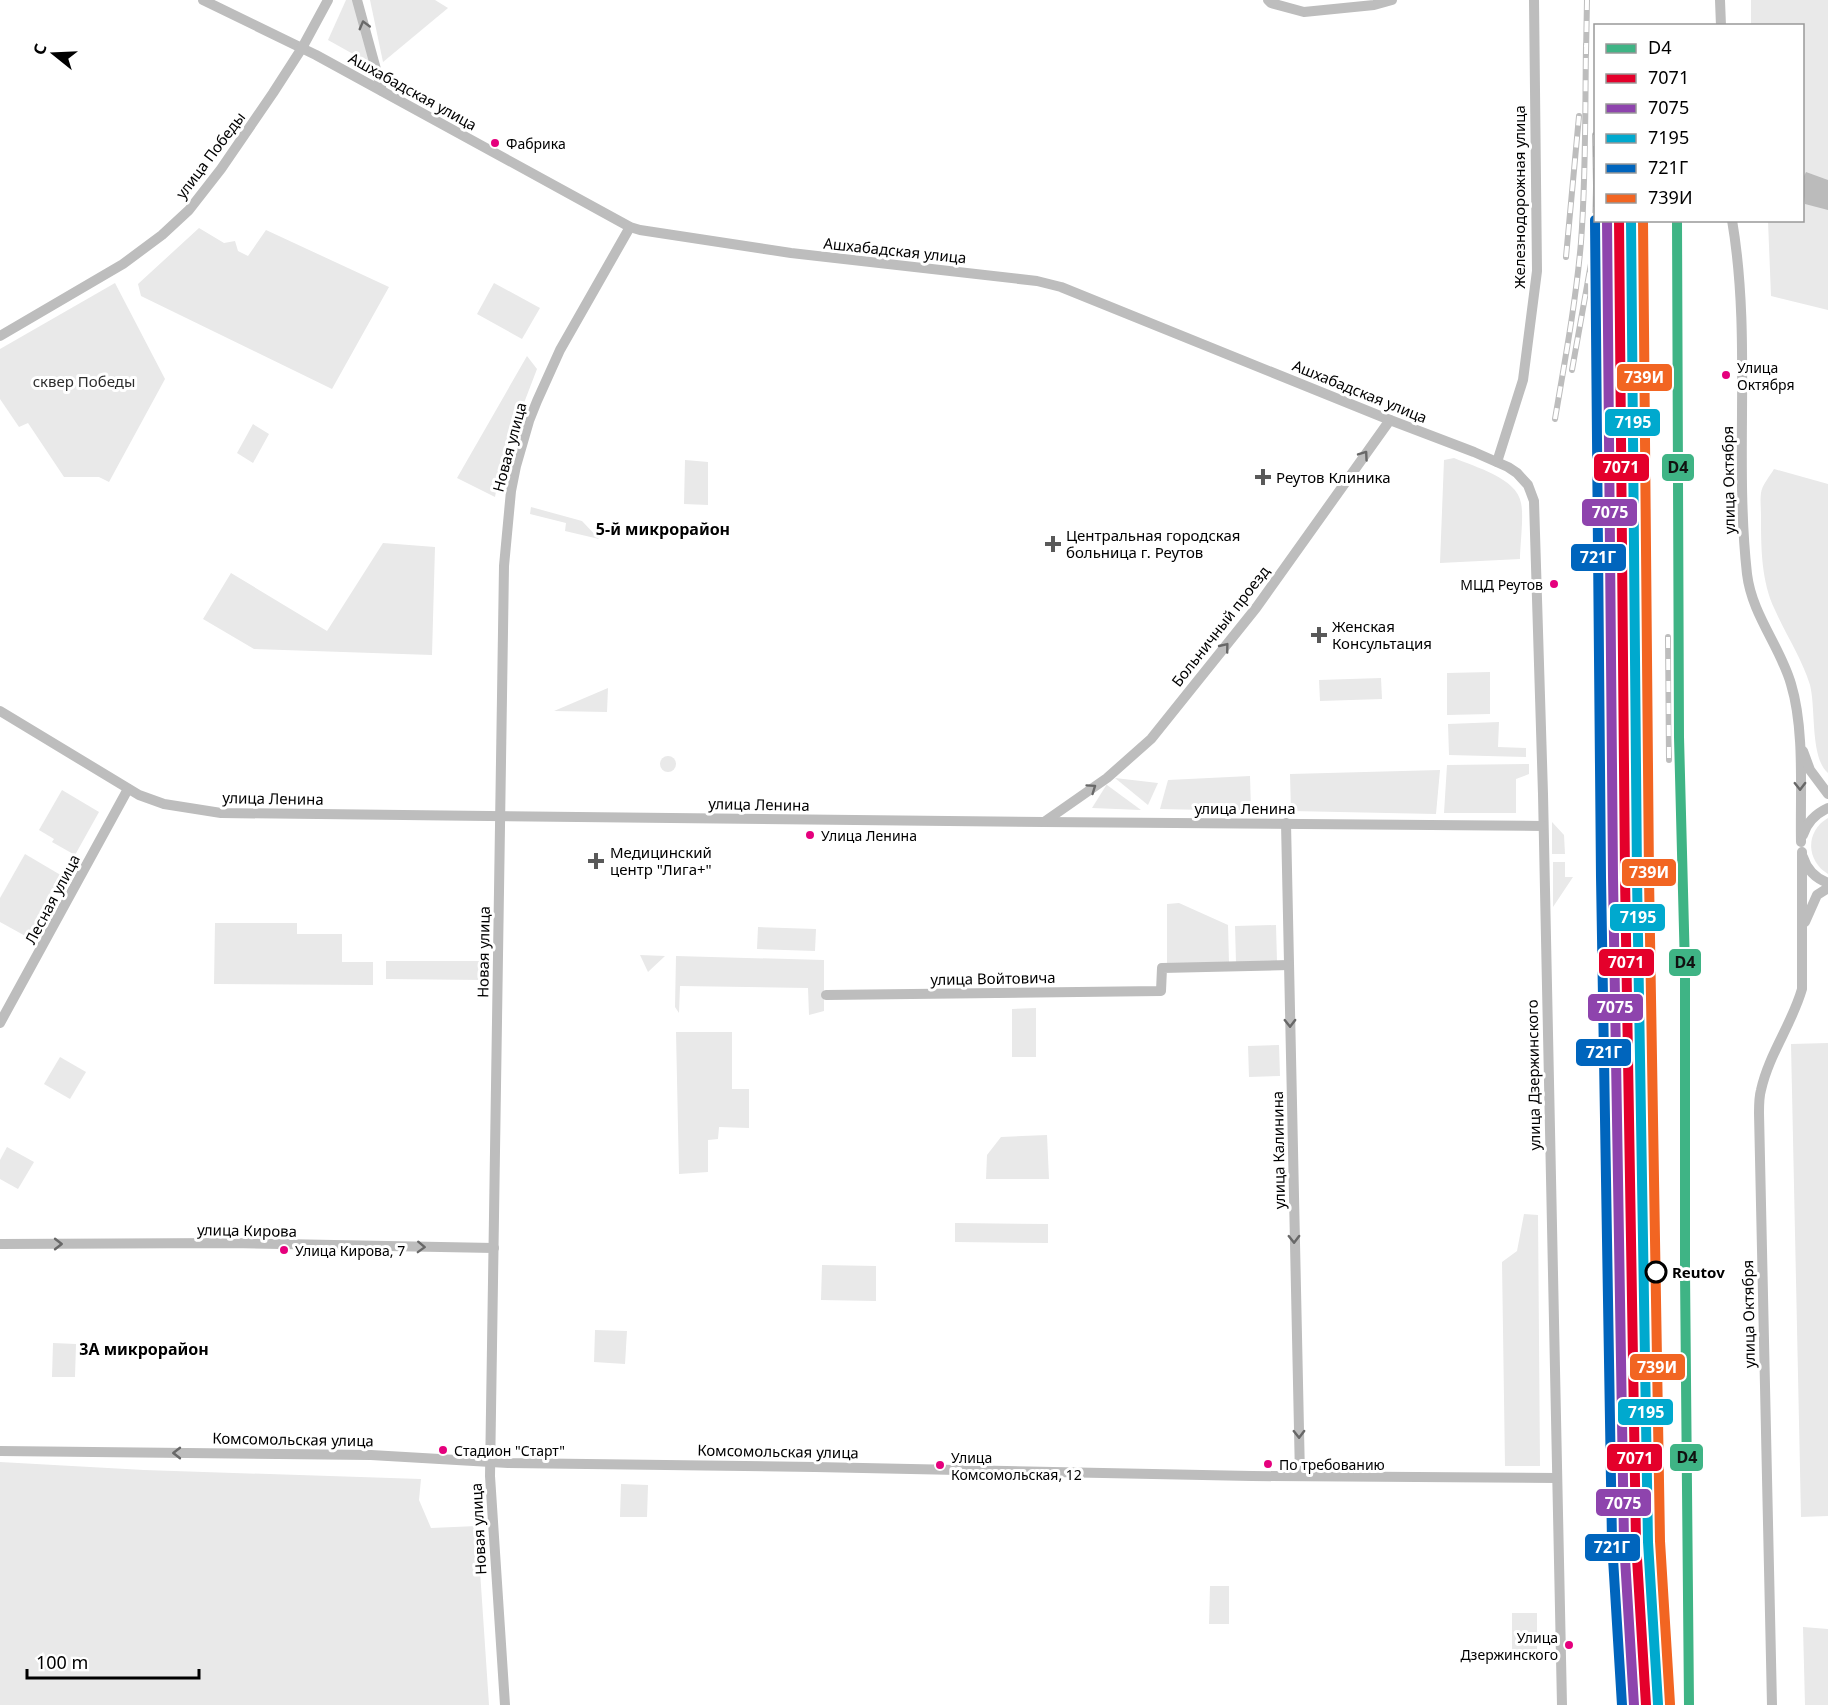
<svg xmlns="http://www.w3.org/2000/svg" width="1828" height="1705" font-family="'Noto Sans',sans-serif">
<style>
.green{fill:#e9e9e9}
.water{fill:#bbb}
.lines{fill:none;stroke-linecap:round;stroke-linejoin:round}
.minor{stroke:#bdbdbd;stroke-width:10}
.rail-casing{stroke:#bdbdbd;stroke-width:6}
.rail{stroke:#fff;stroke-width:4;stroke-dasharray:11;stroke-linecap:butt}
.rail-1-casing{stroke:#fff;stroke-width:15}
.rail-2-casing{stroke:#fff;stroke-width:15}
.rail-3-casing{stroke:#fff;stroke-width:15}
.rail-4-casing{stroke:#fff;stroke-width:15}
.rail-5-casing{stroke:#fff;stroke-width:15}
.rail-6-casing{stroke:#fff;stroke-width:15}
.rail-1{stroke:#3fb485;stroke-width:10}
.rail-2{stroke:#e4002b;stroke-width:10}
.rail-3{stroke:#8e44ad;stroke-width:10}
.rail-4{stroke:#00a9ce;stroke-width:10}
.rail-5{stroke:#0065bd;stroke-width:10}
.rail-6{stroke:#f26522;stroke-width:10}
.oneway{stroke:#686868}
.bus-dot{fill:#e5007d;stroke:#fff;stroke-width:2}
.poi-dot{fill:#595959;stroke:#fff;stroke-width:2}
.stop-dot{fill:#fff;stroke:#000;stroke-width:3}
.labels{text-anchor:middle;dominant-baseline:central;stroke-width:6;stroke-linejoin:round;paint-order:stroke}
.bus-label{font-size:14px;fill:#000;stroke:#fff;text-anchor:start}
.street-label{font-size:15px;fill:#000;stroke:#fff}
.park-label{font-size:15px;fill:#2e2e2e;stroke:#fff}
.poi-label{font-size:15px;fill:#000;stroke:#fff;text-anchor:start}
.stop-label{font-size:15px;font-weight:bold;fill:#000;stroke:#fff;text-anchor:start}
.neighbourhood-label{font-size:16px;font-weight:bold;fill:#000;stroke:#fff}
.line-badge{stroke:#fff;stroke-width:2}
.badge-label{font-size:16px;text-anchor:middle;font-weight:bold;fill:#fff}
.pale-badge-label{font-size:16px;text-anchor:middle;font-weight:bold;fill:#111}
</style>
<rect width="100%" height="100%" fill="#fff"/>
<!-- green -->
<g class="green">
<path d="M346,0H354L371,64L328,40Z"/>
<path d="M370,0H435L448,8L383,62Z"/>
<path d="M1751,0H1828V310L1771,296L1768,221L1802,220V26L1751,25Z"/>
<path d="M199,228L224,243L235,241L238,251L248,256L266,230L389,287L332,389L141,296L138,284Z"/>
<path d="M115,283L165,379L109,482L99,477H64L28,423L19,427L0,399V349Z"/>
<path d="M494,283L540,308L522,339L477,314Z"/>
<path d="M527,356L537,369L501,463L495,497L457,478Z"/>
<path d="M253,424L269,434L253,463L237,453Z"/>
<path d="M1454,458C1475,467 1517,478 1521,503C1524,516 1520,545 1520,559L1440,563L1444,460Z"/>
<path d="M685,460L708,462V505L684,504Z"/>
<path d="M1774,469L1828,484V773C1810,758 1816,708 1810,685C1802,659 1786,635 1775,610C1761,581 1761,547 1761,516C1761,508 1760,500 1761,493C1762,485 1770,476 1774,469Z"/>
<path d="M531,507L582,521L599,539L565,531L566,523L530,514Z"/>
<path d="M383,543L435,547L432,655L254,649L203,619L231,573L327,631Z"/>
<path d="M1490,672V714L1447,715V673Z"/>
<path d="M1381,678L1382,699L1320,701L1319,680Z"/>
<path d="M608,688L607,712L554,711Z"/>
<path d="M1499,722L1498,747L1526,748V757L1449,755L1448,724Z"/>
<circle cx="668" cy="764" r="8"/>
<path d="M1529,764V774L1516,779V813H1444L1447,765Z"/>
<path d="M1440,770L1436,814L1291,811L1290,774Z"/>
<path d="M1250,776L1251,811L1160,809L1168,780Z"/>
<path d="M1115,778L1158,783L1148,805Z"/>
<path d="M1107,784V785L1141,810L1092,808Z"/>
<path d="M62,790L99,812L75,855L52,842L54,839L39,830Z"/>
<path d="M1828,818V874C1806,861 1805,831 1828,818Z"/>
<path d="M1552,822L1564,835L1565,854H1552Z"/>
<path d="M25,854L64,877L29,938L0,922V898Z"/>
<path d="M1553,862H1565V877H1573L1553,907Z"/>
<path d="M1179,903L1228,925L1229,963L1167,964V904Z"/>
<path d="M215,923H297V934H342V962H373V985L214,984Z"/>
<path d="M1276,925L1277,962L1236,963L1235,926Z"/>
<path d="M758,927L816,929L815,951L757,949Z"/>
<path d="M640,955L665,956L648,972Z"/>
<path d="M676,956L824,960V1011L809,1015L808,988L680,986L679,1013L675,1007Z"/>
<path d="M386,961H485V980L386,979Z"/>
<path d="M1036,1008V1057H1012V1009Z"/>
<path d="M676,1032H732V1089H749V1128L719,1127L718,1139L708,1140V1172L679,1174Z"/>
<path d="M1828,1043V1516L1801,1517L1791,1044Z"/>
<path d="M1279,1045L1280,1076L1249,1077L1248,1046Z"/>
<path d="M60,1057L86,1072L70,1099L44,1084Z"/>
<path d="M1047,1135L1049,1179H986L987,1155L1001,1137Z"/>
<path d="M7,1147L34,1162L18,1189L0,1179V1160Z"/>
<path d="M1524,1214L1538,1215L1540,1466H1505L1502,1262L1517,1251Z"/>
<path d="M955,1223L1048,1224V1243L955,1242Z"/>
<path d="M822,1265L876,1266V1301L821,1300Z"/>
<path d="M595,1330L627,1331L625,1364L594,1362Z"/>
<path d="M53,1343L76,1344L75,1377H52Z"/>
<path d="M0,1462L144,1470L421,1479L419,1500L431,1528L477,1526L489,1705H0Z"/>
<path d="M621,1484L648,1485L647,1517H620Z"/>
<path d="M1210,1586H1229V1624H1209Z"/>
<rect x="1512" y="1613" width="25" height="43"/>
<path d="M1803,1627L1828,1629V1705H1805Z"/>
</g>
<!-- water -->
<path class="water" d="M1806,172L1828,180V210L1805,204L1802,180Z"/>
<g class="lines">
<!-- minor -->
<g class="minor">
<path d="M203,0L316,55L630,227L640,230L791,253L1037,281L1061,287L1390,420L1474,452L1508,467L1517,473L1528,485L1534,501L1543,794L1562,1705"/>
<path d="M357,0L382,91"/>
<path d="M1268,0L1271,3L1304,12L1374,5L1392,0"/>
<path d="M1720,0L1721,26"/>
<path d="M1732,220C1752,337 1734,457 1747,574C1752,615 1780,646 1791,684C1805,730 1800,793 1801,842"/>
<path d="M0,336L123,264L162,235L189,210L221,169L273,93L302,48L328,0"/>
<path d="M1497,462L1523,380L1537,271L1534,0"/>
<path d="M0,711L139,795L164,804L221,813L1044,822L1543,826"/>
<path d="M1803,751L1810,770L1828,794"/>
<path d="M1044,822L1107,778L1151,739L1256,608L1390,420"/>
<path d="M1286,823L1300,1476"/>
<path d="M1803,835C1807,822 1815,814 1828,808"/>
<path d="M1803,857C1807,870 1815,878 1828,883"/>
<path d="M1805,922L1817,895L1828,888"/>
<path d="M826,995L1161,991L1162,968L1289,965"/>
<path d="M0,1023L128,789"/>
<path d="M0,1244L230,1243L494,1248"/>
<path d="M0,1451L371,1455L508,1463L815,1467L1252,1476L1557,1478"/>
<path d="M505,1705L490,1476L504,566L511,491L516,466L529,421L537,401L560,350L630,227"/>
<path d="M1772,1705L1759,1113C1759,1106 1759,1097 1761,1090C1769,1054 1792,1024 1802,989V852"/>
</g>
<defs>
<g id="rail">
<path d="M1586,54L1587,0"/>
<path d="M1595,135L1596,185"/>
<path d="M1618,220L1619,232"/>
<path d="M1566,257L1579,116"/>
<path d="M1572,370L1592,258L1595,230L1596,188"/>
<path d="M1555,419C1565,360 1576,301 1581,242C1586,176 1585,111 1586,45"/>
<path d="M1635,635V753"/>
<path d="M1668,637L1669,760"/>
</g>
</defs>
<!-- rail casing -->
<use href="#rail" class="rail-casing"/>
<!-- rail -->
<use href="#rail" class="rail"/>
<defs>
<path id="rail-1" d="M1677,220L1679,737L1685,968V1272L1689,1705"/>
<path id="rail-2" d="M1619,220L1625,877L1636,1542L1646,1705"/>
<path id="rail-3" d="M1607,220L1613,877L1624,1542L1634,1705"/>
<path id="rail-4" d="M1631,220L1637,877L1648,1542L1658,1704"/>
<path id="rail-5" d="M1595,220L1601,877L1612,1542L1622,1705"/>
<path id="rail-6" d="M1643,220L1649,877L1660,1541L1670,1704"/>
</defs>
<!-- rail-1 casing -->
<use href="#rail-1" class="rail-1-casing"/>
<!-- rail-2 casing -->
<use href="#rail-2" class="rail-2-casing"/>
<!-- rail-3 casing -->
<use href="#rail-3" class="rail-3-casing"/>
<!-- rail-4 casing -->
<use href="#rail-4" class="rail-4-casing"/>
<!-- rail-5 casing -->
<use href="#rail-5" class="rail-5-casing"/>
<!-- rail-6 casing -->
<use href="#rail-6" class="rail-6-casing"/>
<!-- rail-1 -->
<use href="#rail-1" class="rail-1"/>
<!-- rail-2 -->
<use href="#rail-2" class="rail-2"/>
<!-- rail-3 -->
<use href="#rail-3" class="rail-3"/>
<!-- rail-4 -->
<use href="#rail-4" class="rail-4"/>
<!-- rail-5 -->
<use href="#rail-5" class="rail-5"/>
<!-- rail-6 -->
<use href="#rail-6" class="rail-6"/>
</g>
<!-- one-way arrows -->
<defs><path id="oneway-chevron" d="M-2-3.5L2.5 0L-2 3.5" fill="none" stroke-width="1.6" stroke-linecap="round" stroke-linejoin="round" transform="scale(1.5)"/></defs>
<g class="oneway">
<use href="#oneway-chevron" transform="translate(364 25) rotate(-105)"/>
<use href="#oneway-chevron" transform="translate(1364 455) rotate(-55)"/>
<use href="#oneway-chevron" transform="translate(1225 647) rotate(-51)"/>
<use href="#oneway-chevron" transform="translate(1800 786) rotate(89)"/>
<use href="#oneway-chevron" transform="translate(1092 788) rotate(-35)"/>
<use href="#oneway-chevron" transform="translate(1290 1023) rotate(89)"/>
<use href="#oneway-chevron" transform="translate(1294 1239) rotate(89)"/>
<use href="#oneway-chevron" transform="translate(58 1244)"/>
<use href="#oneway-chevron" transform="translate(421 1247) rotate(2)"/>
<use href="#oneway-chevron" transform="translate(1299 1434) rotate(89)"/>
<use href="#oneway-chevron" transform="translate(177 1453) rotate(-180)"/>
</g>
<!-- markers -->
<g class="bus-dot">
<circle cx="495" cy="143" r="5"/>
<circle cx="1726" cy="375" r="5"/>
<circle cx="1554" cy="584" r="5"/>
<circle cx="810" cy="835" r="5"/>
<circle cx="284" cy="1250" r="5"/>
<circle cx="443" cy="1450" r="5"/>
<circle cx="1268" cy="1464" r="5"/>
<circle cx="940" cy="1465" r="5"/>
<circle cx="1569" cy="1645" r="5"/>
</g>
<g class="poi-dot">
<path d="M1260 468h6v6h6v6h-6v6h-6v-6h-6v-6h6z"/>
<path d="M1050 535h6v6h6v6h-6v6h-6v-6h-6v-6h6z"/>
<path d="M1316 626h6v6h6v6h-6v6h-6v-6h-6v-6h6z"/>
<path d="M593 852h6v6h6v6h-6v6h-6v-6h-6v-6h6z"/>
</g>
<circle class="stop-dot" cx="1656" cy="1272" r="10"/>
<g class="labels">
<!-- bus labels -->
<g class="bus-label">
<text x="506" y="143">Фабрика</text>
<text x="1737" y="367">Улица<tspan x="1737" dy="17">Октября</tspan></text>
<text x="1543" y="584" text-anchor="end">МЦД Реутов</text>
<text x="821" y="835">Улица Ленина</text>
<text x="295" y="1250">Улица Кирова, 7</text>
<text x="454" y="1450">Стадион "Старт"</text>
<text x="951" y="1457">Улица<tspan x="951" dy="17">Комсомольская, 12</tspan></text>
<text x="1279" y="1464">По требованию</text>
<text x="1558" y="1637" text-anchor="end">Улица<tspan x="1558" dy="17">Дзержинского</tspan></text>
</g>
<!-- street labels -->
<g class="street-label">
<text transform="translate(413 91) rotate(29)">Ашхабадская улица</text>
<text transform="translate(210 155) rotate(-53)">улица Победы</text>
<text transform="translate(1519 197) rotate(-90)">Железнодорожная улица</text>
<text transform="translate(895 250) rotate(6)">Ашхабадская улица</text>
<text transform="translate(1360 391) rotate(22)">Ашхабадская улица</text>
<text transform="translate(509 447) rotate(-75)">Новая улица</text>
<text transform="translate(1728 480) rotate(-91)">улица Октября</text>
<text transform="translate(1220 626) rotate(-52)">Больничный проезд</text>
<text transform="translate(273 798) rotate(1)">улица Ленина</text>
<text transform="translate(759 804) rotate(1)">улица Ленина</text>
<text x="1245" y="808">улица Ленина</text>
<text transform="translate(52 899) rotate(-62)">Лесная улица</text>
<text transform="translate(483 952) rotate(-89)">Новая улица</text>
<text transform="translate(993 978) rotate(-1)">улица Войтовича</text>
<text transform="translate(1533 1075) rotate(-91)">улица Дзержинского</text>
<text transform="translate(1278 1150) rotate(-91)">улица Калинина</text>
<text transform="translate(247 1230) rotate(1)">улица Кирова</text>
<text transform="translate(1748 1314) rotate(-91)">улица Октября</text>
<text transform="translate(293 1439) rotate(1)">Комсомольская улица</text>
<text transform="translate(778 1451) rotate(1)">Комсомольская улица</text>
<text transform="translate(478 1529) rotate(-93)">Новая улица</text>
</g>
<!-- park labels -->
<g class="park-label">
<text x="84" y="381">сквер Победы</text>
</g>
<!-- poi labels -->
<g class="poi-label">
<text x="1276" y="477">Реутов Клиника</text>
<text x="1066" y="535">Центральная городская<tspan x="1066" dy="17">больница г. Реутов</tspan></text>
<text x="1332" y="626">Женская<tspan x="1332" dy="17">Консультация</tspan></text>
<text x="610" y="852">Медицинский<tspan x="610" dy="17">центр "Лига+"</tspan></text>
</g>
<!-- stop labels -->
<g class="stop-label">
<text x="1672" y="1272">Reutov</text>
</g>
<!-- neighbourhood labels -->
<g class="neighbourhood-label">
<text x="663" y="529">5-й микрорайон</text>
<text x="144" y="1349">3А микрорайон</text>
</g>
</g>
<g class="line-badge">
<rect x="1616" y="363" width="57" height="29" rx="6" fill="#f26522"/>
<rect x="1604" y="408" width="57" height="29" rx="6" fill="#00a9ce"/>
<rect x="1661" y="453" width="34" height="29" rx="6" fill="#3fb485"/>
<rect x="1593" y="453" width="57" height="29" rx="6" fill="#e4002b"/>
<rect x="1581" y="498" width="57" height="29" rx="6" fill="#8e44ad"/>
<rect x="1570" y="543" width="57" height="29" rx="6" fill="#0065bd"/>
<rect x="1621" y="858" width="56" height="29" rx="6" fill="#f26522"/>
<rect x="1609" y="903" width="57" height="29" rx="6" fill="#00a9ce"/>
<rect x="1668" y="948" width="34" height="29" rx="6" fill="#3fb485"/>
<rect x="1598" y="948" width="57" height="29" rx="6" fill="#e4002b"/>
<rect x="1587" y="993" width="57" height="29" rx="6" fill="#8e44ad"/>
<rect x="1575" y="1038" width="57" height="29" rx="6" fill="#0065bd"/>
<rect x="1629" y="1353" width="57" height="28" rx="6" fill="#f26522"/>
<rect x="1617" y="1398" width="57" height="28" rx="6" fill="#00a9ce"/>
<rect x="1669" y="1443" width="35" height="29" rx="6" fill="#3fb485"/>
<rect x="1606" y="1443" width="57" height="29" rx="6" fill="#e4002b"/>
<rect x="1595" y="1488" width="57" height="29" rx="6" fill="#8e44ad"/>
<rect x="1584" y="1533" width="57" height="29" rx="6" fill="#0065bd"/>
</g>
<g class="badge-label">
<text x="1644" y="383">739И</text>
<text x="1633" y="428">7195</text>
<text x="1621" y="473">7071</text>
<text x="1610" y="518">7075</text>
<text x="1598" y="563">721Г</text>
<text x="1649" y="878">739И</text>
<text x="1638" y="923">7195</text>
<text x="1626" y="968">7071</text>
<text x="1615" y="1013">7075</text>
<text x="1604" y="1058">721Г</text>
<text x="1657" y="1373">739И</text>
<text x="1646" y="1418">7195</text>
<text x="1635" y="1464">7071</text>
<text x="1623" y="1509">7075</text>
<text x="1612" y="1553">721Г</text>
</g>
<g class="pale-badge-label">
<text x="1678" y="473">D4</text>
<text x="1685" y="968">D4</text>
<text x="1687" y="1463">D4</text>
</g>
<!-- legend -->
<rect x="1594" y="24" width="210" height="198" fill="#ffffff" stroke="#999999" stroke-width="1.5"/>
<rect x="1606" y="44" width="30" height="9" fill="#3fb485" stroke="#999999" stroke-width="1.5"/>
<text x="1648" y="54" font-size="18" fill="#000000">D4</text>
<rect x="1606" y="74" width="30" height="9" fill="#e4002b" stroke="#999999" stroke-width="1.5"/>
<text x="1648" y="84" font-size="18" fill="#000000">7071</text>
<rect x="1606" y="104" width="30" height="9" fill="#8e44ad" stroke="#999999" stroke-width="1.5"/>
<text x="1648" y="114" font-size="18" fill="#000000">7075</text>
<rect x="1606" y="134" width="30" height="9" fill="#00a9ce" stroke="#999999" stroke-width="1.5"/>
<text x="1648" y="144" font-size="18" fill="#000000">7195</text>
<rect x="1606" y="164" width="30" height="9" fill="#0065bd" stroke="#999999" stroke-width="1.5"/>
<text x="1648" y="174" font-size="18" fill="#000000">721Г</text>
<rect x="1606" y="194" width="30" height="9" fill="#f26522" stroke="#999999" stroke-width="1.5"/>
<text x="1648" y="204" font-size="18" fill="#000000">739И</text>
<!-- north arrow -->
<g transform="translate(54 54) rotate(288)" stroke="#ffffff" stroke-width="4.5" paint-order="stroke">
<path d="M0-4.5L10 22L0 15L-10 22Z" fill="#000000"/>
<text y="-9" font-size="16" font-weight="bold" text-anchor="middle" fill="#000000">С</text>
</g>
<!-- scale -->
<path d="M27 1669v9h172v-9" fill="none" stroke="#000000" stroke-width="3"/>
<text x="36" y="1669" font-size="18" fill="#000000" stroke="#ffffff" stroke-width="4.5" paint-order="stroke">100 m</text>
</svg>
